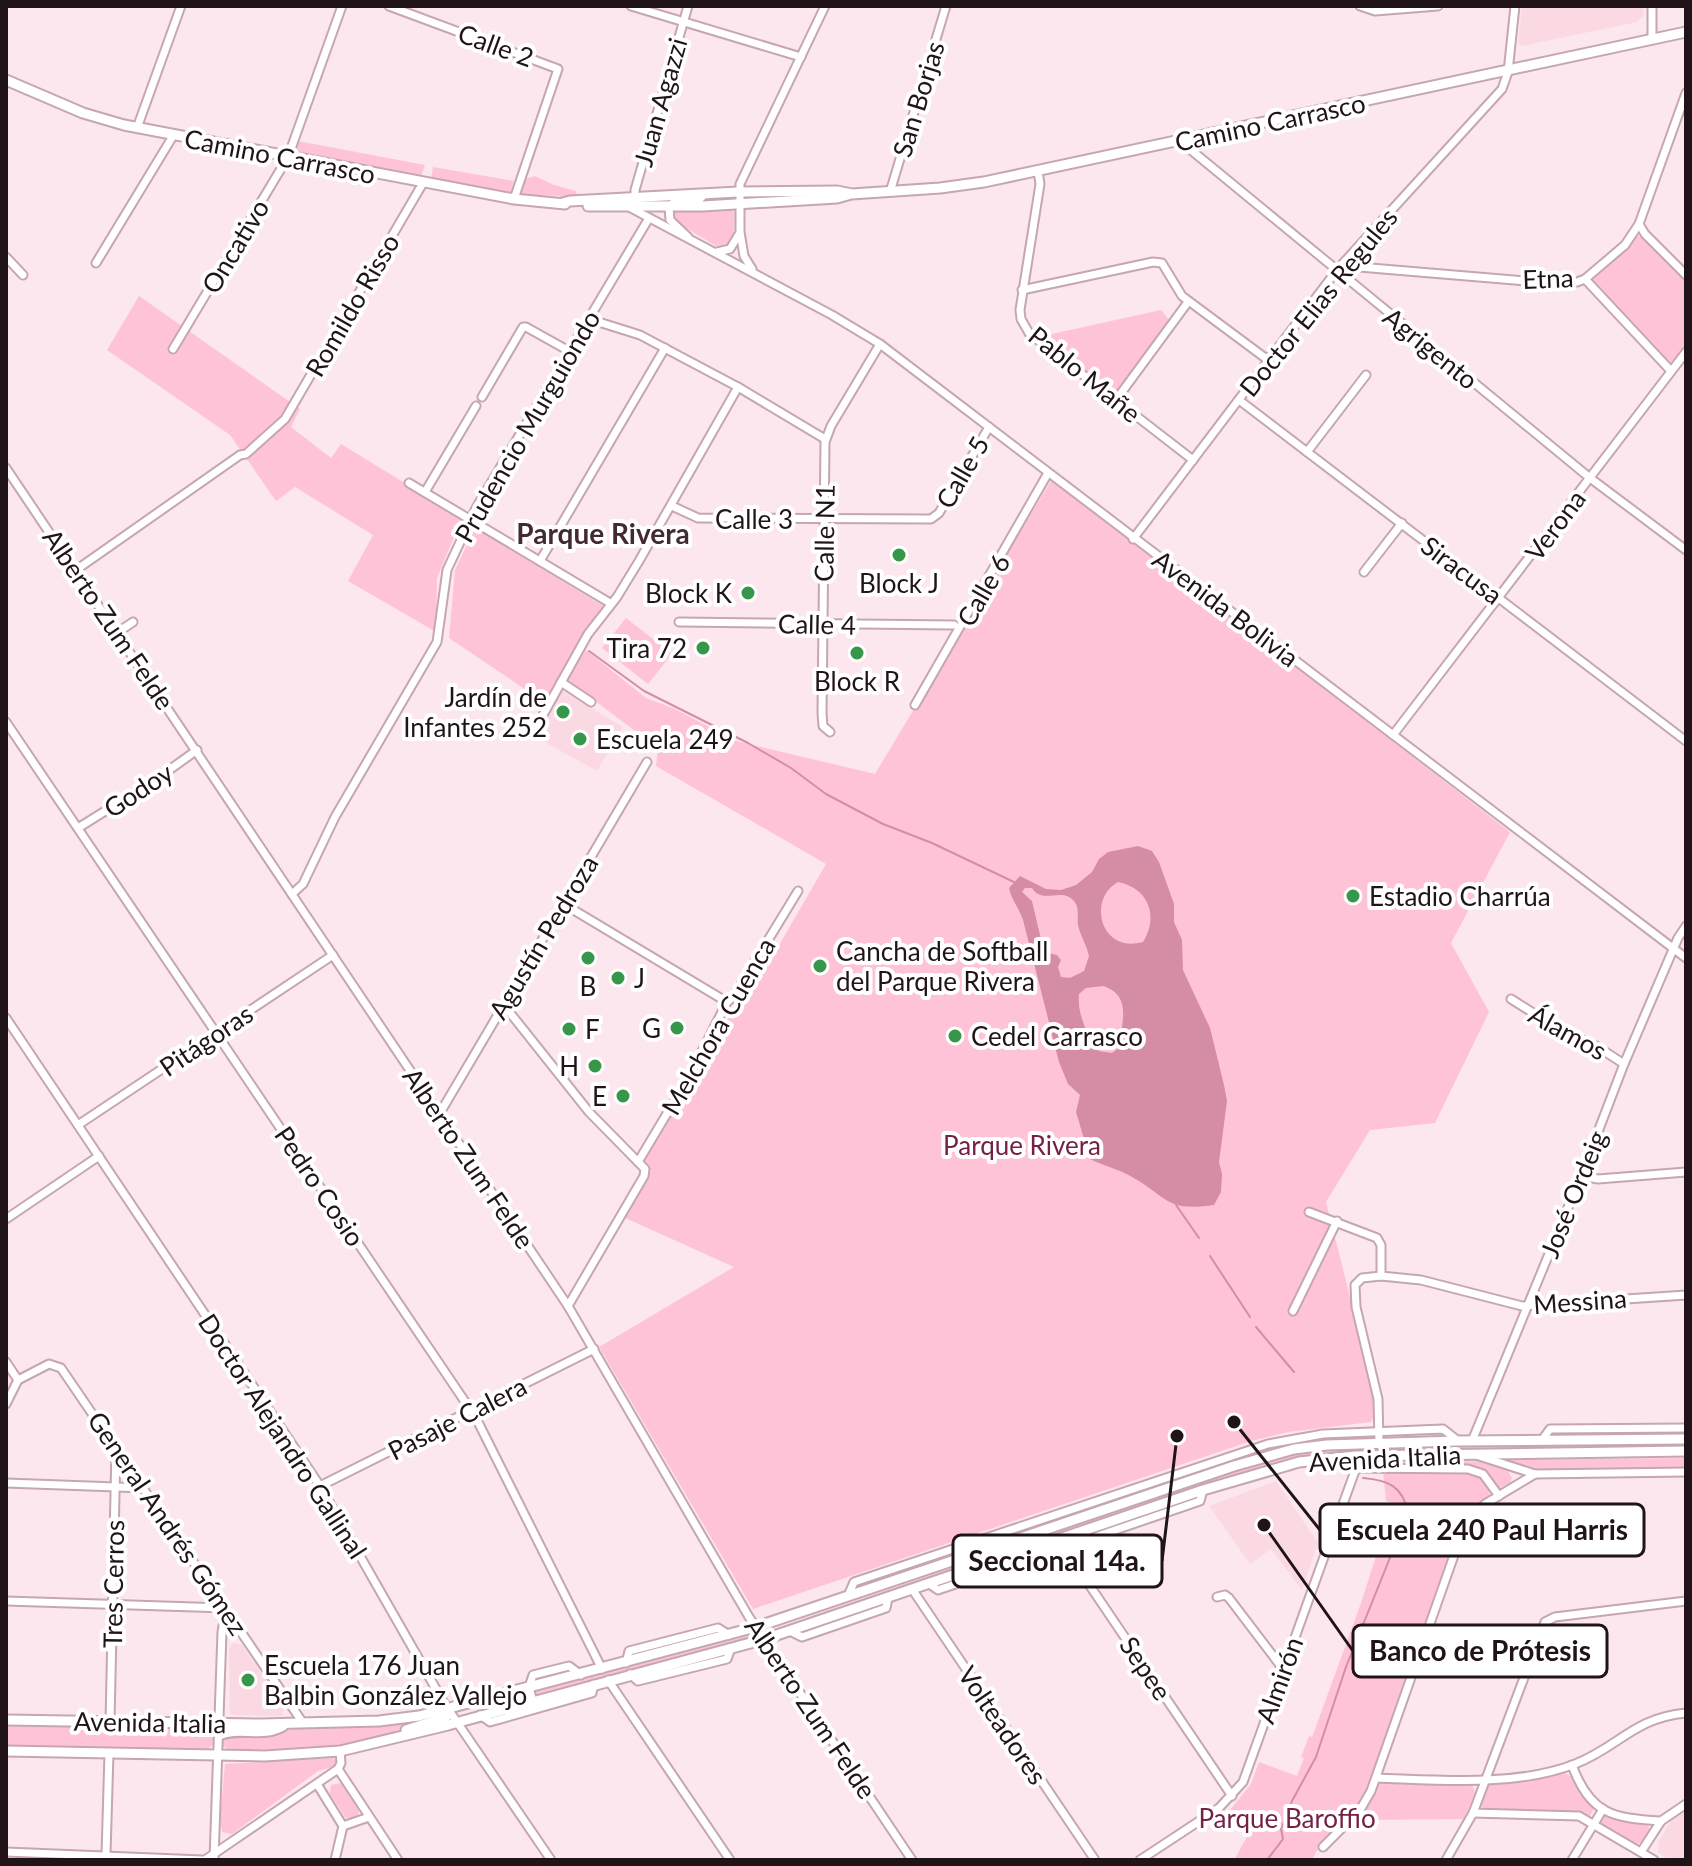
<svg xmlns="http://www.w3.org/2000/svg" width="1692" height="1866" font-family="Lato,sans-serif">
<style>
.built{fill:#fad9e3}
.green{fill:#ffc3d7}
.water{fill:#d58da6;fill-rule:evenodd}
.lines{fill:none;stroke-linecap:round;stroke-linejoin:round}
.stream{stroke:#d58da6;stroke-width:2}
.minor-casing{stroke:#c6a6b0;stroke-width:11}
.major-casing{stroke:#c6a6b0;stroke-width:13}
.minor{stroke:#fff;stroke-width:7}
.major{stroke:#fff;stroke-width:9}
.poi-dot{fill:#369649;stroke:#fff;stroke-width:3}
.labels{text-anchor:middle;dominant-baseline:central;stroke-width:8;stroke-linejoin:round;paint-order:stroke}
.street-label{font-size:26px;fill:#201418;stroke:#fff}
.poi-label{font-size:26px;fill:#201418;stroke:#fff;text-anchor:start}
.park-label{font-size:26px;fill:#752046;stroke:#fff}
.neighbourhood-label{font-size:28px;font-weight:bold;fill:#422a32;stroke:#fff}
.leader{fill:none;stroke:#201418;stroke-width:3}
.callout-dot{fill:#201418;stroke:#fff;stroke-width:3}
.callout{fill:#fff;stroke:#201418;stroke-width:3}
.callout-label{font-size:28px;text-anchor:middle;font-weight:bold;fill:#201418}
</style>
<rect width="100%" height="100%" fill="#fbe7ed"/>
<!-- built -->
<g class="built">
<path d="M1522,6H1644L1643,16L1637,22L1521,46L1518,43Z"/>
<path d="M560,689L623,727L597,771L550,745L535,732Z"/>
<path d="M1276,1481L1318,1543L1302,1590L1271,1549L1250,1564L1209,1506Z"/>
<path d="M234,1643L242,1645L262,1674L283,1705V1716L234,1715L230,1713L229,1648Z"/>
<path d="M1686,1812V1860H1668L1658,1852V1843L1672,1819Z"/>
</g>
<!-- green -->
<g class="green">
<path d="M298,141L425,165L421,176L301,154L296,149Z"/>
<path d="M433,167L514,181L510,193L431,179Z"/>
<path d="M535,176L554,185L576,191L577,197L520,194L522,180Z"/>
<path d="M732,207C737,217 734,236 729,246L721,249L676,222L673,216L675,209Z"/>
<path d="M1638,236L1647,239L1686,279V346L1671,363L1591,281L1594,274Z"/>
<path d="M139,296L300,409L291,427L331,458L341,444L462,518L437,578L436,632L348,581L373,535L295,487L276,501L230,435L107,350Z"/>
<path d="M1161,310L1170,321L1117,392H1109L1038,337Z"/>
<path d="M1052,479L1510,832L1451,943L1489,1012L1435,1123L1370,1130L1326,1202L1377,1404L1376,1412L1371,1422L1288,1432L1251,1441L753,1609L599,1347L734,1267L623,1217L651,1171L642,1161L740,999L746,1002L826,864L656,766L658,748L567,680L586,650L646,698L673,708L736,741L875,774Z"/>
<path d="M475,528L603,606L586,629L544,702L449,638L455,570Z"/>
<path d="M626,618L672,654L648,684L602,648Z"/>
<path d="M1686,1444V1447L1361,1451L1295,1457L1215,1481L766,1631L1236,1471L1295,1455L1359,1448Z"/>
<path d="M1686,1458V1468L1545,1470L1524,1468L1502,1460Z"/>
<path d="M1480,1461L1508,1471L1512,1478L1510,1483L1499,1488L1483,1470L1471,1466L1369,1463Z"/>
<path d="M1383,1470L1471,1473C1480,1476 1491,1484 1489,1495L1464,1520L1454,1539L1365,1798C1348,1822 1325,1833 1312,1860H1234L1248,1835L1230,1810L1251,1784L1259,1762L1297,1776L1304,1758L1301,1757L1309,1736L1312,1737L1314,1732L1361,1603L1393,1503L1386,1501Z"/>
<path d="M1142,1489L1145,1490L857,1587V1585Z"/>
<path d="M752,1635L754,1638L536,1695L533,1692Z"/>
<path d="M437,1716L370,1740L337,1747L231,1751L223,1746V1738L230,1734H275L294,1729L389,1725Z"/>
<path d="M6,1725L208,1729L214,1735V1744L206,1750L6,1746Z"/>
<path d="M332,1758L337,1760L336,1766L318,1771L232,1834L222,1832L220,1820L225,1764Z"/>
<path d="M1564,1773L1571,1776L1580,1795L1595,1807L1590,1816L1580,1812L1488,1811L1480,1805L1485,1788L1490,1783L1526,1782Z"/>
<path d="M1380,1781L1471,1783L1475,1792L1464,1819L1356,1820Z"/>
<path d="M341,1783L359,1807L358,1818L351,1820L345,1817L330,1794L331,1785Z"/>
<path d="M1603,1815L1624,1821L1647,1823L1650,1830L1642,1842L1636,1844L1603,1825L1599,1820Z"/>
</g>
<!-- water -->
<path class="water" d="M1138,846L1152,851L1159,862L1174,904V922L1182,940L1183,970L1210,1028L1224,1085L1227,1101L1219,1162L1222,1174L1221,1192L1214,1205C1165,1212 1168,1197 1132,1177C1119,1169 1104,1166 1090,1159L1076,1112L1080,1095L1068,1084L1059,1062L1023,920C1019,908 1011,899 1009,888L1020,876L1046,889L1061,890L1076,885L1092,872L1099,859L1108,852ZM1118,882C1149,888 1159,917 1143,942C1100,954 1087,899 1118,882ZM1025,888H1032C1042,905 1061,887 1073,900C1080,907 1077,916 1078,925C1080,935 1087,946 1089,956L1084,971L1070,978L1061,977L1058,967L1061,960L1057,955L1044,952L1032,901L1022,892ZM1103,986C1134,996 1120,1025 1120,1047L1112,1053L1099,1051C1087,1035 1077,1014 1079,994L1086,988Z"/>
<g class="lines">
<!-- stream -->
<g class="stream">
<path d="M589,651L644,691L748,743L791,768L826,794L883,824L932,843L1014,882"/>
<path d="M1176,1205L1199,1238"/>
<path d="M1210,1256L1250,1317"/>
<path d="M1256,1327L1294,1372"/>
<path d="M1267,1860L1283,1839L1281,1829L1292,1801L1316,1757L1346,1667L1408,1513C1403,1486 1388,1480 1363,1478"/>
</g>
<defs>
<g id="minor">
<path d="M389,6L558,69L514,199"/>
<path d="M631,6L801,57"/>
<path d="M1360,6L1375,11L1438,6"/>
<path d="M1652,40V6"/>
<path d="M137,128L181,6"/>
<path d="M1180,141L1590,478L1686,550"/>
<path d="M1038,171L1040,184L1020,310L1021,319L1029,333L1193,460"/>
<path d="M890,192L946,6"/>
<path d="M635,198V190L688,6"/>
<path d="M629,207L832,315L880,344L1686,958"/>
<path d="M1639,224L1645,234L1686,275"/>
<path d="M688,237L670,220L669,207L674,202L700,199L704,195"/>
<path d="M717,252L730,249L739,234"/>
<path d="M6,257L23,275"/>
<path d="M1345,261L1359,267L1550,283L1577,282L1585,279L1625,245L1639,224L1686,93"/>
<path d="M96,263L173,136"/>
<path d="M752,269L744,256L740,232V184L825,6"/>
<path d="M1585,279L1671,371"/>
<path d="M1022,290L1153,262L1162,263L1182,296L1268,360"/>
<path d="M589,319L640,335L738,387L825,439"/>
<path d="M173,349L288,157L342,6"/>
<path d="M482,397L523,327H526L569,351"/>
<path d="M1116,400L1188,302"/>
<path d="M1239,400L1686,741"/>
<path d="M1307,452L1366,375"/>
<path d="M6,468L568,1306L749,1617L912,1860"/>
<path d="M409,483L610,603"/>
<path d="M425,492L476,406"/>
<path d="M672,506L698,518L931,519L939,513L989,427"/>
<path d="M1133,539L1337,270L1502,89L1508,72L1515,6"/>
<path d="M540,561L665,348"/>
<path d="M76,570L240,455L246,454L285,419L423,183"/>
<path d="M1364,572L1402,523"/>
<path d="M679,622L954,625"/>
<path d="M118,632L133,622"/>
<path d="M561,682L591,702"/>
<path d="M915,705L1048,473"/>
<path d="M6,722L476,1418L602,1669"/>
<path d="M534,731L588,634L617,597L639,561L738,387"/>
<path d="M830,732L823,726L822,713L825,442L831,426L880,344"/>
<path d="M1393,735L1686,352"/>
<path d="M78,828L158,778L197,750"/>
<path d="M292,894L303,884L335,817L437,642L447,570L476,508L649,218"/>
<path d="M562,903L727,1002"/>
<path d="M1511,999L1562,1031L1598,1047L1624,1064"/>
<path d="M503,1004L589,1112L645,1169L644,1176L568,1306"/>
<path d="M6,1018L320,1486L444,1703L551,1860"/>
<path d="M440,1113L647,762"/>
<path d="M78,1125L333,955"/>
<path d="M638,1162L690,1075L727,1002L734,996L798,891"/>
<path d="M1581,1176L1598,1179L1686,1172"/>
<path d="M1309,1212L1377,1238L1381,1245V1276"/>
<path d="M6,1219L99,1156"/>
<path d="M1293,1311L1337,1221"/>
<path d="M6,1362L18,1380"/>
<path d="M6,1404L18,1380L49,1364L61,1368L303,1723"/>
<path d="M1542,1440L1550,1429L1686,1428"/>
<path d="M1472,1441L1581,1176L1624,1064L1678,938L1686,926"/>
<path d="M1379,1442L1378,1399L1356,1307L1355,1285L1362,1278L1381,1276L1421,1280L1522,1306L1686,1295"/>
<path d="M1479,1456L1535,1474L1686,1472"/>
<path d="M1356,1468L1468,1469L1483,1474L1499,1496"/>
<path d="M6,1483L144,1488"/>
<path d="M320,1486L594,1349"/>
<path d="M1078,1533L1092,1538L1200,1501L1203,1490"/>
<path d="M1059,1540L1232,1796"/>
<path d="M928,1583L938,1590L1032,1558L1033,1548"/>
<path d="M912,1589L1095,1860"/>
<path d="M848,1596L854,1582L1268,1444L1323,1434L1443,1429L1457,1440"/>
<path d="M1217,1597L1225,1595L1229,1598L1283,1669"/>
<path d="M6,1601L226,1608L222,1632L214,1860"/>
<path d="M790,1631L802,1637L886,1608L888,1598"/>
<path d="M626,1663L629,1651L718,1628L729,1635"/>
<path d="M630,1674L638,1681L727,1659L731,1648"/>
<path d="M608,1680L730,1860"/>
<path d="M533,1702L529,1687L533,1675L569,1666L581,1675"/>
<path d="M480,1715L490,1722L592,1693L594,1684"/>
<path d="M110,1722L116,1449"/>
<path d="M340,1751L341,1763L338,1769L398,1860"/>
<path d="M1572,1765C1590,1814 1612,1818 1661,1821"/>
<path d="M1377,1778C1439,1780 1516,1787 1575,1764C1619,1747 1633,1718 1686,1713"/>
<path d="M317,1784L343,1826L335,1860"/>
<path d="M1473,1813L1579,1816L1654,1860"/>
<path d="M343,1826L369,1817"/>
<path d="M1323,1847L1360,1810L1371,1791L1464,1527L1485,1504L1535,1474"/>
<path d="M6,1852L202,1860"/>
<path d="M1641,1852L1661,1821L1686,1804"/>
<path d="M106,1855L109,1753"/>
<path d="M205,1860L338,1769"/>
<path d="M1140,1860L1219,1808L1243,1782L1356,1468V1456"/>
<path d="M1446,1860L1473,1813L1545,1622L1555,1617L1686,1601"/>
<path d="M1572,1860L1603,1809"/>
</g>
<g id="major">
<path d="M6,80L83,113L124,125L514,199L565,204"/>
<path d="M562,203L570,201L738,192L837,191L852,194L940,188L984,182L1686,32"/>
<path d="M588,206H703L837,198L848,195"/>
<path d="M6,1720L261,1724L379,1721L419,1716L756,1627L1234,1466L1294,1449L1327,1445L1457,1441L1686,1439"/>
<path d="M406,1730L443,1718L447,1716L449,1709"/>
<path d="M219,1735C239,1726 263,1738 283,1726"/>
<path d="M6,1751L265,1756L340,1751L448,1725L765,1639L1203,1490L1299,1462L1356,1456L1686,1451"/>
</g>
</defs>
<!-- minor casing -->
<use href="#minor" class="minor-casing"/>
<!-- major casing -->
<use href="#major" class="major-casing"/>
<!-- minor -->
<use href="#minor" class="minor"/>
<!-- major -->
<use href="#major" class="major"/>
</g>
<!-- markers -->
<g class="poi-dot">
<circle cx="899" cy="555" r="8"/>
<circle cx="748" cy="593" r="8"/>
<circle cx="703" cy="648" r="8"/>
<circle cx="857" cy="653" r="8"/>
<circle cx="563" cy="712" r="8"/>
<circle cx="580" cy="739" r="8"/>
<circle cx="1353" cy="896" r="8"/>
<circle cx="588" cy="958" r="8"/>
<circle cx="820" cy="966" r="8"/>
<circle cx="618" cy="978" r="8"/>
<circle cx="677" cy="1028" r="8"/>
<circle cx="569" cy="1029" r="8"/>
<circle cx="955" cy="1036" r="8"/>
<circle cx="595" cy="1066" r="8"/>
<circle cx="623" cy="1096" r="8"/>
<circle cx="248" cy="1680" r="8"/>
</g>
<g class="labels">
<!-- street labels -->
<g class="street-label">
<text transform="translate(496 45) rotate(20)">Calle 2</text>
<text transform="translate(918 99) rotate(-73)">San Borjas</text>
<text transform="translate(660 102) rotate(-74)">Juan Agazzi</text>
<text transform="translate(1270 122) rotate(-12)">Camino Carrasco</text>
<text transform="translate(280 156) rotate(11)">Camino Carrasco</text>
<text transform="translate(235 246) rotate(-59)">Oncativo</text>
<text transform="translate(1548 278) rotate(-2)">Etna</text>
<text transform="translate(1318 302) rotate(-51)">Doctor Elias Regules</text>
<text transform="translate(352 305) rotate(-60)">Romildo Risso</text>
<text transform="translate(1431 348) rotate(39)">Agrigento</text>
<text transform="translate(1085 374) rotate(39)">Pablo Mañe</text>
<text transform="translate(527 426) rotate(-60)">Prudencio Murguiondo</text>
<text transform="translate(962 472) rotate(-60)">Calle 5</text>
<text x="754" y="519">Calle 3</text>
<text transform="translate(1555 525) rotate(-53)">Verona</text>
<text transform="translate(824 533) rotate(-89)">Calle N1</text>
<text transform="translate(1462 570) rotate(37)">Siracusa</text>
<text transform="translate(983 590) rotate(-60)">Calle 6</text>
<text transform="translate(1226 608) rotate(37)">Avenida Bolivia</text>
<text transform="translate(109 619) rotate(56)">Alberto Zum Felde</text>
<text transform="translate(817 624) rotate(1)">Calle 4</text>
<text transform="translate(138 790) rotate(-33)">Godoy</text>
<text transform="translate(543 937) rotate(-59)">Agustín Pedroza</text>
<text transform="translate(718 1026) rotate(-60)">Melchora Cuenca</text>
<text transform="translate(1568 1032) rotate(29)">Álamos</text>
<text transform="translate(206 1040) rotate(-34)">Pitágoras</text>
<text transform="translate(469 1158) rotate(56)">Alberto Zum Felde</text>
<text transform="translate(320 1186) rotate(56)">Pedro Cosio</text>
<text transform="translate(1573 1194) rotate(-68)">José Ordeig</text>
<text transform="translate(1580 1301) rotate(-4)">Messina</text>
<text transform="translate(457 1418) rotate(-27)">Pasaje Calera</text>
<text transform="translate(283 1436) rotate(57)">Doctor Alejandro Gallinal</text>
<text transform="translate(1385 1458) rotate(-3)">Avenida Italia</text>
<text transform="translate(168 1523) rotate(56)">General Andrés Gómez</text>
<text transform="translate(113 1584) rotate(-89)">Tres Cerros</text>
<text transform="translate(1146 1668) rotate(56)">Sepee</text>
<text transform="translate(1279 1680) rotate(-70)">Almirón</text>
<text transform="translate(811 1708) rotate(56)">Alberto Zum Felde</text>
<text transform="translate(150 1722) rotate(1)">Avenida Italia</text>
<text transform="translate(1003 1725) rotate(56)">Volteadores</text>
</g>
<!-- poi labels -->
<g class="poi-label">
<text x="899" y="583" text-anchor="middle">Block J</text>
<text x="732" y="593" text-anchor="end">Block K</text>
<text x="687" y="648" text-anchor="end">Tira 72</text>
<text x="857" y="681" text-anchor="middle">Block R</text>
<text x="547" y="697" text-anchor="end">Jardín de<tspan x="547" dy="30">Infantes 252</tspan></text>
<text x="596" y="739">Escuela 249</text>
<text x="1369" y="896">Estadio Charrúa</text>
<text x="836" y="951">Cancha de Softball<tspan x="836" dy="30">del Parque Rivera</tspan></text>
<text x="634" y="978">J</text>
<text x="588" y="986" text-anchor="middle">B</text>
<text x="661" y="1028" text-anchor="end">G</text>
<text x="585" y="1029">F</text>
<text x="971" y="1036">Cedel Carrasco</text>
<text x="579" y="1066" text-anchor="end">H</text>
<text x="607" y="1096" text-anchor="end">E</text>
<text x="264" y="1665">Escuela 176 Juan<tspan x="264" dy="30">Balbin González Vallejo</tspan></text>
</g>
<!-- park labels -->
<g class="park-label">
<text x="1022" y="1145">Parque Rivera</text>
<text x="1287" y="1818">Parque Baroffio</text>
</g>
<!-- neighbourhood labels -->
<g class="neighbourhood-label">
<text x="603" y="533">Parque Rivera</text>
</g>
</g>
<!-- callouts -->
<path class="leader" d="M1234 1422L1320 1530M1177 1436L1162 1561M1264 1525L1353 1651"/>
<g class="callout-dot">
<circle cx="1234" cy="1422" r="8"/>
<circle cx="1177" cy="1436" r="8"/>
<circle cx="1264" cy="1525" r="8"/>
</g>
<g class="callout">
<rect x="1320" y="1504" width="324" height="52" rx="8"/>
<rect x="953" y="1535" width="209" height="52" rx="8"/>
<rect x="1353" y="1625" width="254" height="52" rx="8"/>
</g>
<g class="callout-label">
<text x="1482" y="1540">Escuela 240 Paul Harris</text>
<text x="1057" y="1571">Seccional 14a.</text>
<text x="1480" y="1661">Banco de Prótesis</text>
</g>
<!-- border -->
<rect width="1692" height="1866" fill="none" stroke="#201418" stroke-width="16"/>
</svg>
